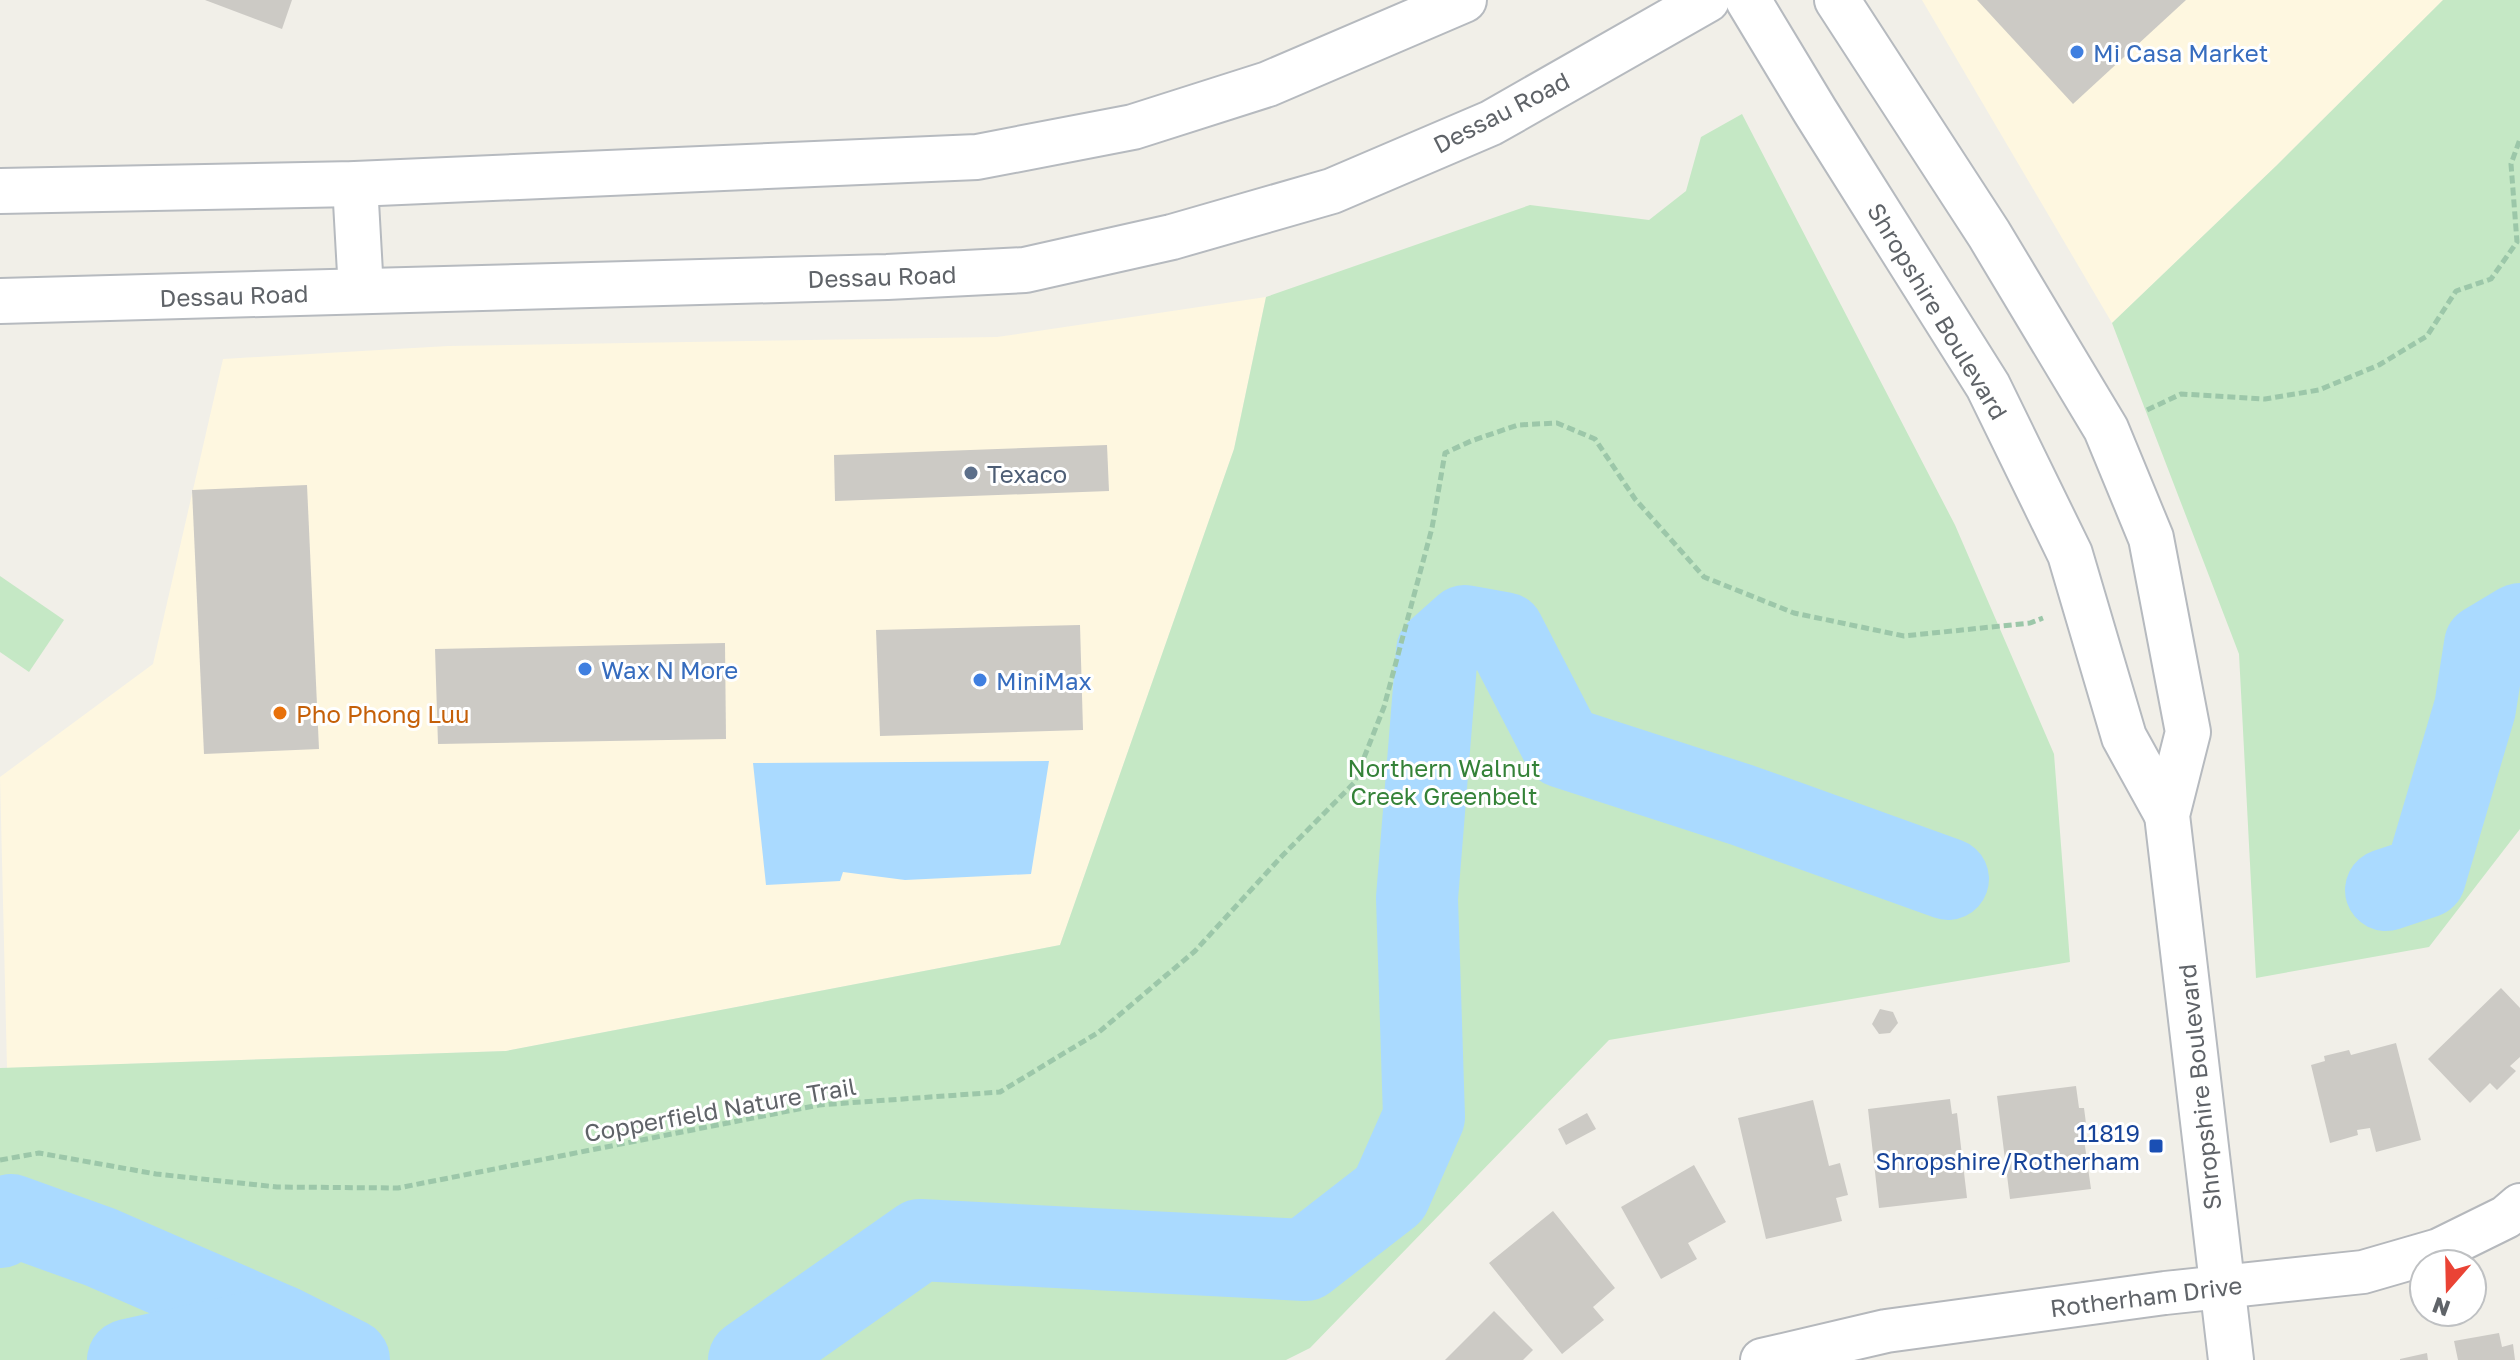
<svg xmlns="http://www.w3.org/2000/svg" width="2520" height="1360" font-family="'Golos Text',sans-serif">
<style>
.commercial{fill:#fef7e0}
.green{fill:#c5e8c5}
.water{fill:#aadaff}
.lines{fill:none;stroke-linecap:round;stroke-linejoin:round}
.river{stroke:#aadaff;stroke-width:82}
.building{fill:#cccac5}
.street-casing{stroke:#b5b8bc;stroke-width:46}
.secondary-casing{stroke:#b6babf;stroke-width:48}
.path{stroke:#9cc7a9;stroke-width:5;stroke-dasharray:8 4;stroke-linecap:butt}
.street{stroke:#fff;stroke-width:42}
.secondary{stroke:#fff;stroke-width:44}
.shop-dot{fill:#3f7fe0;stroke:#fff;stroke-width:3}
.service-dot{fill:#5c6f8a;stroke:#fff;stroke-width:3}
.food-dot{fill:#e8710a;stroke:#fff;stroke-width:3}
.transit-dot{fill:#1a4fb4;stroke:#fff;stroke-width:3}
.labels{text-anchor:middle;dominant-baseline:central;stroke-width:6;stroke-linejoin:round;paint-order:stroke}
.shop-label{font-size:24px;fill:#366cbe;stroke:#fff;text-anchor:start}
.street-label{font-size:24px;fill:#5f6368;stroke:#fff}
.service-label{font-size:24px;fill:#4e5e75;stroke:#fff;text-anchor:start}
.food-label{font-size:24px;fill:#c56008;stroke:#fff;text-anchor:start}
.park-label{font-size:24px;fill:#348238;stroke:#fff}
.transit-label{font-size:24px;fill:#164399;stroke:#fff;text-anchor:end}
</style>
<rect width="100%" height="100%" fill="#f1efe8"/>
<!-- commercial -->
<g class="commercial">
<path d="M1922,0H2443L2276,166L2112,323Z"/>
<path d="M1266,297L1234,449L1060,945L506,1051L7,1068L0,777L153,664L223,359L448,346L997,337Z"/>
</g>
<!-- green -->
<g class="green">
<path d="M2443,0H2520V829L2429,947L2256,978L2239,654L2112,323L2276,166Z"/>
<path d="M1742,114L1955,525L2054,754L2070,962L1609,1040L1310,1348L1286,1360H0V1068L506,1051L1060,945L1234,449L1266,297L1530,205L1649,220L1686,191L1701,137Z"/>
<path d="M0,576L64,620L29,672L0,652Z"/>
</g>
<!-- water -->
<path class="water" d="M1049,761L1031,874L905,880L843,872L840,881L766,885L753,763Z"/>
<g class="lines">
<!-- river -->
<g class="river">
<path d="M2386,890L2425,877L2475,708L2485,645L2520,624"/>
<path d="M0,1227L11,1215L100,1247L281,1326"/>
<path d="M128,1360L281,1326L349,1360"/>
<path d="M749,1360L920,1240L1305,1260L1390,1194L1424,1117L1417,898L1437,651L1465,626L1504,633L1563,747L1742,805L1948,879"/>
</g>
</g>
<!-- building -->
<g class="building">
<path d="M205,0H292L282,29Z"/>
<path d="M1977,0H2186L2073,104Z"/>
<path d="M1107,445L1109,491L835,501L834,455Z"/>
<path d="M307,485L319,749L204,754L192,490Z"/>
<path d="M1080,625L1083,730L880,736L876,630Z"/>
<path d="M725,643L726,739L438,744L435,649Z"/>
<path d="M2501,988L2520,1008V1057L2510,1066L2516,1071L2497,1090L2490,1083L2470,1103L2428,1059Z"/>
<path d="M1880,1009L1893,1012L1898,1023L1890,1033L1879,1034L1872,1024Z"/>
<path d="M2396,1043L2421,1140L2376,1152L2370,1128L2357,1130L2358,1135L2330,1143L2311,1065L2325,1061L2324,1056L2349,1050L2351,1055Z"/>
<path d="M2076,1086L2079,1108H2084L2087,1131L2083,1132L2091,1189L2010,1199L1997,1096Z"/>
<path d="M1950,1099L1952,1114L1957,1113L1967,1198L1879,1208L1868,1109Z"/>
<path d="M1813,1100L1829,1166L1840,1163L1848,1195L1836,1198L1842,1221L1766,1239L1738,1118Z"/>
<path d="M1587,1113L1596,1129L1566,1145L1558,1129Z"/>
<path d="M1694,1165L1726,1222L1688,1243L1697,1259L1661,1279L1621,1207Z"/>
<path d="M1553,1211L1615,1288L1593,1307L1604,1320L1562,1354L1489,1263Z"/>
<path d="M1494,1311L1533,1350L1523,1360H1445Z"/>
<path d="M2499,1333L2502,1347L2513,1344L2515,1360H2458L2454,1341Z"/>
<path d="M2427,1353L2428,1360H2400V1359Z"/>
</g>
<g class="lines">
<defs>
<path id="street" d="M1762,1360L1886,1331L2165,1293L2363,1272L2439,1250L2506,1217L2520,1205"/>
<g id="secondary">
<path d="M1748,0L1815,111L1988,386L2070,554L2124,737L2167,815"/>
<path d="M1837,0L1989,234L2106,429L2151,538L2188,732L2167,815L2231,1360"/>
<path d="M355,184L361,291"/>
<path d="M0,191L355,184L977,157L1133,127L1268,84L1464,0"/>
<path d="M0,301L887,277L1025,270L1172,237L1332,191L1491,123L1707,0"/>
</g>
</defs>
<!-- street casing -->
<use href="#street" class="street-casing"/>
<!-- secondary casing -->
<use href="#secondary" class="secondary-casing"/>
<!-- path -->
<g class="path">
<path d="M2147,410L2181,394L2265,399L2319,390L2379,365L2427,336L2456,291L2491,279L2517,242L2511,164L2520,139"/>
<path d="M0,1160L39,1153L156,1174L277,1187L398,1188L819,1105L1000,1092L1099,1032L1195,951L1282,856L1354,783L1384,707L1432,528L1445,453L1471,441L1518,425L1557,423L1595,439L1635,499L1704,577L1794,613L1904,636L2030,623L2043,618"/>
</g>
<!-- street -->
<use href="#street" class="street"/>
<!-- secondary -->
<use href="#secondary" class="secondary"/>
</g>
<!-- markers -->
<g class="shop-dot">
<circle cx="2077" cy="52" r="8"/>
<circle cx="585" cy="669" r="8"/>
<circle cx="980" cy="680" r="8"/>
</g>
<circle class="service-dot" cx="971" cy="473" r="8"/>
<circle class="food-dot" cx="280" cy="713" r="8"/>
<rect class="transit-dot" x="2148" y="1138" width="16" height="16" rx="4"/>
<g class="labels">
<!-- shop labels -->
<g class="shop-label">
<text x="2093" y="52">Mi Casa Market</text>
<text x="601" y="669">Wax N More</text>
<text x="996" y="680">MiniMax</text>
</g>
<!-- street labels -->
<g class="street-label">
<text transform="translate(1501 112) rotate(-27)">Dessau Road</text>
<text transform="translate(882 276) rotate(-2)">Dessau Road</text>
<text transform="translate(234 295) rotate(-2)">Dessau Road</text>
<text transform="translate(1938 311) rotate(59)">Shropshire Boulevard</text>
<text transform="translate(2199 1087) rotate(-96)">Shropshire Boulevard</text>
<text transform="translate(720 1109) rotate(-10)">Copperfield Nature Trail</text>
<text transform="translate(2146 1296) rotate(-7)">Rotherham Drive</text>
</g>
<!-- service labels -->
<g class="service-label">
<text x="987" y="473">Texaco</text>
</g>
<!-- food labels -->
<g class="food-label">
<text x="296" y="713">Pho Phong Luu</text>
</g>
<!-- park labels -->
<g class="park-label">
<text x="1444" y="767">Northern Walnut<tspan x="1444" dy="28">Creek Greenbelt</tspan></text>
</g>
<!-- transit labels -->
<g class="transit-label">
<text x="2140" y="1132">11819<tspan x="2140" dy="28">Shropshire/Rotherham</tspan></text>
</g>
</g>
<!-- north arrow -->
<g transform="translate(2448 1288) rotate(200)"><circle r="38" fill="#ffffff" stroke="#bfc1c3" stroke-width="2"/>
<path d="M0-6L14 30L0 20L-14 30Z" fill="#ea4335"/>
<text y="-12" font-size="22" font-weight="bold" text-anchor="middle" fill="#5f6368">N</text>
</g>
</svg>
